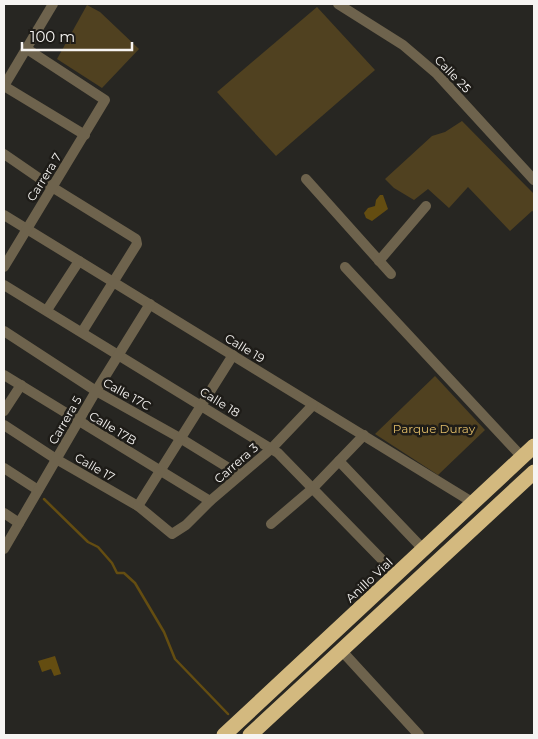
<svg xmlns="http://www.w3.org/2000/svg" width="538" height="739" font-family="Montserrat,sans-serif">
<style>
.green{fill:#504120}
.water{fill:#644d11}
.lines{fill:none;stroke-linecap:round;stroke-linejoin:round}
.stream{stroke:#644d11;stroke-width:2.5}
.minor{stroke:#6e634d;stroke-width:10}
.highway{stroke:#d3b97f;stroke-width:15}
.labels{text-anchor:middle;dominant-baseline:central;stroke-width:5;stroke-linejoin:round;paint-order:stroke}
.street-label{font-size:12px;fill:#f6f4f2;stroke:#1e1c18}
.park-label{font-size:12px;fill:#dfbb67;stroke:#1e1c18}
</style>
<rect width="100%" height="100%" fill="#272622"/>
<!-- green -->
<g class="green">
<path d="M87,5L100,12L139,49L102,88L57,59Z"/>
<path d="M317,7L375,70L276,156L217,92Z"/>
<path d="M462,121L534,194V212L532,211L510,231L468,187L449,208L428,189L414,200L394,188L385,179L432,136L445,132Z"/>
<path d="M435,376L485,430L438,475L375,434Z"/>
</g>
<!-- water -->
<g class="water">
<path d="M380,195H383L388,209L372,221L366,218L364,213L368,208L375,206L376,200Z"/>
<path d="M55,656L61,674L54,676L51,669L42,672L38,661Z"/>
</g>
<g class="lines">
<!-- stream -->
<path class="stream" d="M44,499L88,542L98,547L112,563L117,573H124L135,583L164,632L175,659L228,714"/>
<!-- minor -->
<g class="minor">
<path d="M338,4L403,45L437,74L534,180"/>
<path d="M4,86L53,4"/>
<path d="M4,86L85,135"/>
<path d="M4,154L52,187L136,239L137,244L82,332"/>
<path d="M306,179L391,274"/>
<path d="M4,215L472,502"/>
<path d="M379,261L426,206"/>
<path d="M4,267L105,100L27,49"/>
<path d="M345,267L522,457"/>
<path d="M4,285L278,453L396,574"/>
<path d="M47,310L79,261"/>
<path d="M4,331L96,391L180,438L240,475"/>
<path d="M4,375L210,501"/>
<path d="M4,411L21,385"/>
<path d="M4,425L56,459L138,506L172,534L186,525L210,501L271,449L313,405"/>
<path d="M339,461L424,550"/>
<path d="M4,468L38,490"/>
<path d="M138,506L233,355"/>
<path d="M4,513L19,523"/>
<path d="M271,524L312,489L364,435"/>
<path d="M4,549L96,391L150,304"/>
<path d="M341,650L419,735"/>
</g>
<!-- highway -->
<g class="highway">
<path d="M224,735L534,446"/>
<path d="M250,735L534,472"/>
</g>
</g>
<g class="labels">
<!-- street labels -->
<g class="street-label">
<text transform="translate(453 74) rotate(46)">Calle 25</text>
<text transform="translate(44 177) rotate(-58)">Carrera 7</text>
<text transform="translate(245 348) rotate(31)">Calle 19</text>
<text transform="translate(127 394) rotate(29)">Calle 17C</text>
<text transform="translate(220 402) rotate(32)">Calle 18</text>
<text transform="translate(65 420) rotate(-60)">Carrera 5</text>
<text transform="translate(113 428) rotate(31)">Calle 17B</text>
<text transform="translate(236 463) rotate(-41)">Carrera 3</text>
<text transform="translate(95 467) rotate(30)">Calle 17</text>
<text transform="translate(369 580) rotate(-43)">Anillo Vial</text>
</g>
<!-- park labels -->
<g class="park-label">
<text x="434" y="428">Parque Duray</text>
</g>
</g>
<!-- border -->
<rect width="538" height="739" fill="none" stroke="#f6f4f2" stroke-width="10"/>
<!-- scale -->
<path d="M22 42v8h110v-8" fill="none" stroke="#f6f4f2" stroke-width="2.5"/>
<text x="30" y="42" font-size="15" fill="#f6f4f2" stroke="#1e1c18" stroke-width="4" paint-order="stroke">100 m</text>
</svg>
